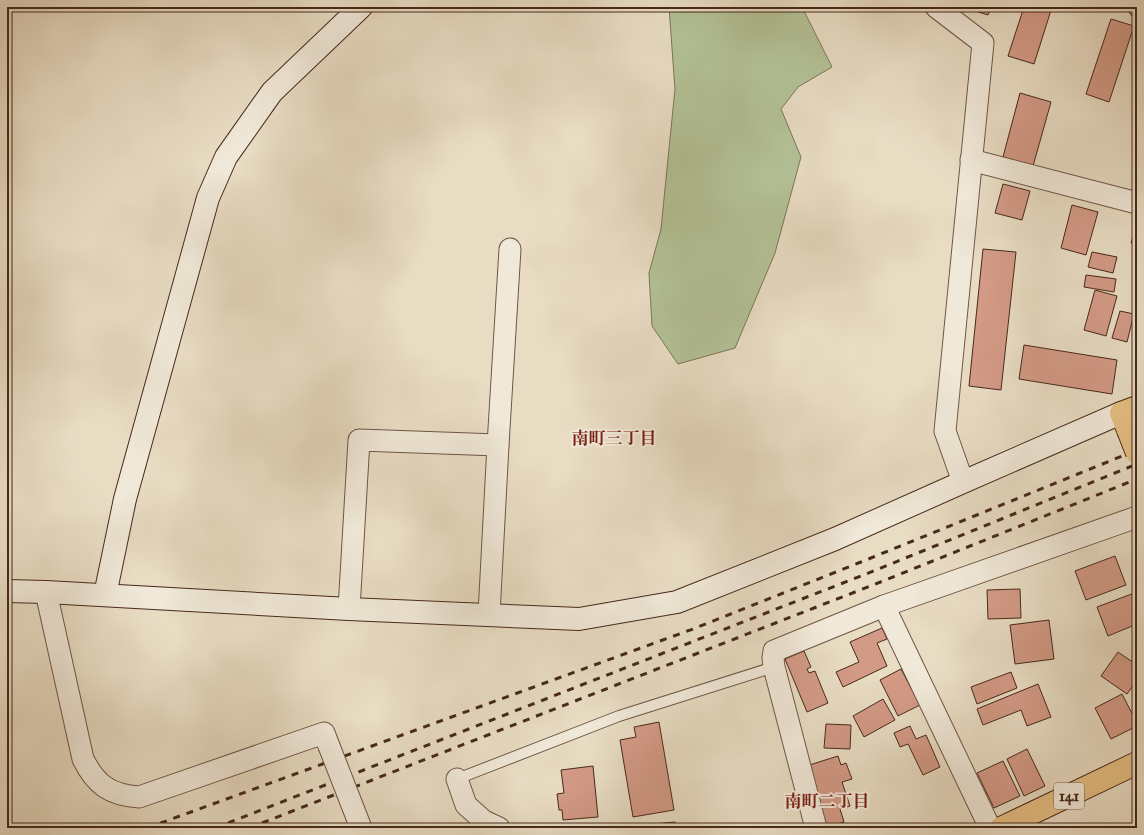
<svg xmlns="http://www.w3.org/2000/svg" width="1144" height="835" font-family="'IM FELL Great Primer','Noto Serif JP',serif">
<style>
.green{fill:#b3c196;stroke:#7d7558}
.building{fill:#d39a86;stroke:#47291a}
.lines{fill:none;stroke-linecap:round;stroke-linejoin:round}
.lane-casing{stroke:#6f5644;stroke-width:12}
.street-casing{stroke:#6f5644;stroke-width:23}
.secondary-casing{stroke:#47291a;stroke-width:24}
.primary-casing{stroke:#47291a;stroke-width:24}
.highway-casing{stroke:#47291a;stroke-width:24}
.lane{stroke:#f0e8d8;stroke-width:10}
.street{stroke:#f0e8d8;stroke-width:21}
.secondary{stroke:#f0e8d8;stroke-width:22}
.primary{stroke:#e4be82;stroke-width:22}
.highway{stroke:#e4be82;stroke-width:22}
.rail{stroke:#47291a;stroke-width:3;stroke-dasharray:7 7;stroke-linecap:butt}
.street-bridge-casing{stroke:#6f5644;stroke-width:23;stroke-linecap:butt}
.primary-bridge-casing{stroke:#47291a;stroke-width:24;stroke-linecap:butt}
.street-bridge{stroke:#f0e8d8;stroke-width:21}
.primary-bridge{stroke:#e4be82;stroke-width:22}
.labels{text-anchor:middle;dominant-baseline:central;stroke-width:4;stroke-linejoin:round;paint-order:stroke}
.shield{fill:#f0e8d8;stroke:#7a6253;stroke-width:1}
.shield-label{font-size:15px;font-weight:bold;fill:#47291a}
.neighbourhood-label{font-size:17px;font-weight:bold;fill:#7a1f14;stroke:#f0e8d8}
</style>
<rect width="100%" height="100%" fill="#e8dcc3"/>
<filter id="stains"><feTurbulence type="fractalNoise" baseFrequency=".005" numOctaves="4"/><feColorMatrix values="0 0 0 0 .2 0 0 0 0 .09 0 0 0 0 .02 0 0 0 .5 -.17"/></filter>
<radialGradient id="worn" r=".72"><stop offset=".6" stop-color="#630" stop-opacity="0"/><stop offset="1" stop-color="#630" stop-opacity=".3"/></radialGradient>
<!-- green -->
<path class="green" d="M669,7H802L832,67L798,87L781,109L801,157L775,253L735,348L678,364L652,326L649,273L661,229L675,89Z"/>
<!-- building -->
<g class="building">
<path d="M973,7H991L988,15L972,10Z"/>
<path d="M1024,7H1052L1034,64L1008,56Z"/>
<path d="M1133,7H1137V22L1128,11Z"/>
<path d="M1111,19L1134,26L1109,102L1086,94Z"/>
<path d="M1020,93L1051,102L1033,166L1003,157Z"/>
<path d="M1003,184L1030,191L1022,220L995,213Z"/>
<path d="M1072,205L1098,212L1086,255L1061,248Z"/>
<path d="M1137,223V244L1131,243Z"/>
<path d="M983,249L1016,252L1001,390L969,386Z"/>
<path d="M1092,252L1117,257L1113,273L1088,267Z"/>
<path d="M1086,275L1116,279L1114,292L1084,287Z"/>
<path d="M1095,290L1117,296L1106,336L1084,330Z"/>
<path d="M1120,311L1134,314L1127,342L1112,338Z"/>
<path d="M1024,345L1117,360L1112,394L1019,379Z"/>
<path d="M1115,556L1126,585L1086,600L1075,571Z"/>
<path d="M1020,589L1021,618L988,619L987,590Z"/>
<path d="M1137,592V624L1108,636L1097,607Z"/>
<path d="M1049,620L1054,659L1015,664L1010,625Z"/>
<path d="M882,628L887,639L877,643L887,666L843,687L836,672L859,662L850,642Z"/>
<path d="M804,651L811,667L807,669L809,673L815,671L828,703L807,712L785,659Z"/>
<path d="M1118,652L1137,665V680L1127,694L1101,676Z"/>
<path d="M901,669L920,705L898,716L880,680Z"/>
<path d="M1011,672L1017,688L977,704L971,687Z"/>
<path d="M1038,684L1051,717L1027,726L1021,710L983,725L977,709Z"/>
<path d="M1122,694L1137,723V726L1111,739L1095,708Z"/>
<path d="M883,699L895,720L864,737L853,716Z"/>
<path d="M659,722L674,810L633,817L620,740L636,737L634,727Z"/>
<path d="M826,724L851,725L850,749L824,748Z"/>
<path d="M910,726L916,739L926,735L940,767L923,775L908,744L900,747L894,733Z"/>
<path d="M1027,749L1045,786L1024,796L1007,759Z"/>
<path d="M838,756L841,765L846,763L852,779L842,782L850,806L840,809L844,822L826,828L817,799L803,767Z"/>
<path d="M1003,761L1020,796L994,808L977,773Z"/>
<path d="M593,766L598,817L563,820L562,810H559L557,794L564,793L561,770Z"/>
<path d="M675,822L676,828H642V825Z"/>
</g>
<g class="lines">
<defs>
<path id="lane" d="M457,779L619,716L774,667"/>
<g id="street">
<path d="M936,7L983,43L945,431L963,482"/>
<path d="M971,160L1137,203"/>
<path d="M46,592L83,759C96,785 110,795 139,797L324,733L329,746"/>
<path d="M884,606L990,828"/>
<path d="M349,609L359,440L498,445"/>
<path d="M489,614L498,445L510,249"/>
<path d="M457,779L466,805L484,821L499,828"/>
<path d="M816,828L774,667L773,658L774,651L884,606L1137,517"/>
</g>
<g id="secondary">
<path d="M7,591L46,592L349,609L579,619L677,602L835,539L963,482L1121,413"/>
<path d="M105,595L125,499L208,198L226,157L272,92L361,7"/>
</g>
<path id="primary" d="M1128,430L1121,413L1137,407"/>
<path id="highway" d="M1001,828L1137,763"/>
</defs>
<!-- lane casing -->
<use href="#lane" class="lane-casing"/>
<!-- street casing -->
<use href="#street" class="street-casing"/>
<!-- secondary casing -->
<use href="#secondary" class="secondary-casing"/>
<!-- primary casing -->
<use href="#primary" class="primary-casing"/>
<!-- highway casing -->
<use href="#highway" class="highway-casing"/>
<!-- lane -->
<use href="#lane" class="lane"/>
<!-- street -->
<use href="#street" class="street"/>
<!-- secondary -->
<use href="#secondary" class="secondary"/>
<!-- primary -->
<use href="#primary" class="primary"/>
<!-- highway -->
<use href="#highway" class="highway"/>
<!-- rail -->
<g class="rail">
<path d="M147,828L693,629L861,562L1137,450"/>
<path d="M215,828L866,574L1137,464"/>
<path d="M249,828L873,585L1137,479"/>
</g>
<defs>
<path id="street-bridge" d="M329,746L361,828"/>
<path id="primary-bridge" d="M1128,430L1137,453"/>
</defs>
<!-- street-bridge casing -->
<use href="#street-bridge" class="street-bridge-casing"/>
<!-- primary-bridge casing -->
<use href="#primary-bridge" class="primary-bridge-casing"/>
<!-- street-bridge -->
<use href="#street-bridge" class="street-bridge"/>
<!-- primary-bridge -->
<use href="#primary-bridge" class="primary-bridge"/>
</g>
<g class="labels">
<!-- shield labels -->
<rect class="shield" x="1054" y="783" width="30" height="26" rx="3"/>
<g class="shield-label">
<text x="1069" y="796">141</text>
</g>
<!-- neighbourhood labels -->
<g class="neighbourhood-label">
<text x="614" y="438">南町三丁目</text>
<text x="827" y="801">南町二丁目</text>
</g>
</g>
<!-- margin -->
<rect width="1144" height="835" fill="none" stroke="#e8dcc3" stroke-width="24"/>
<rect x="8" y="8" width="1128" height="819" fill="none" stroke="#47291a" stroke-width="2"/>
<rect x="12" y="12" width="1120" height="811" fill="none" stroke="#47291a"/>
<rect width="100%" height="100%" filter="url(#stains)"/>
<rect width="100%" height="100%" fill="url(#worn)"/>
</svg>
